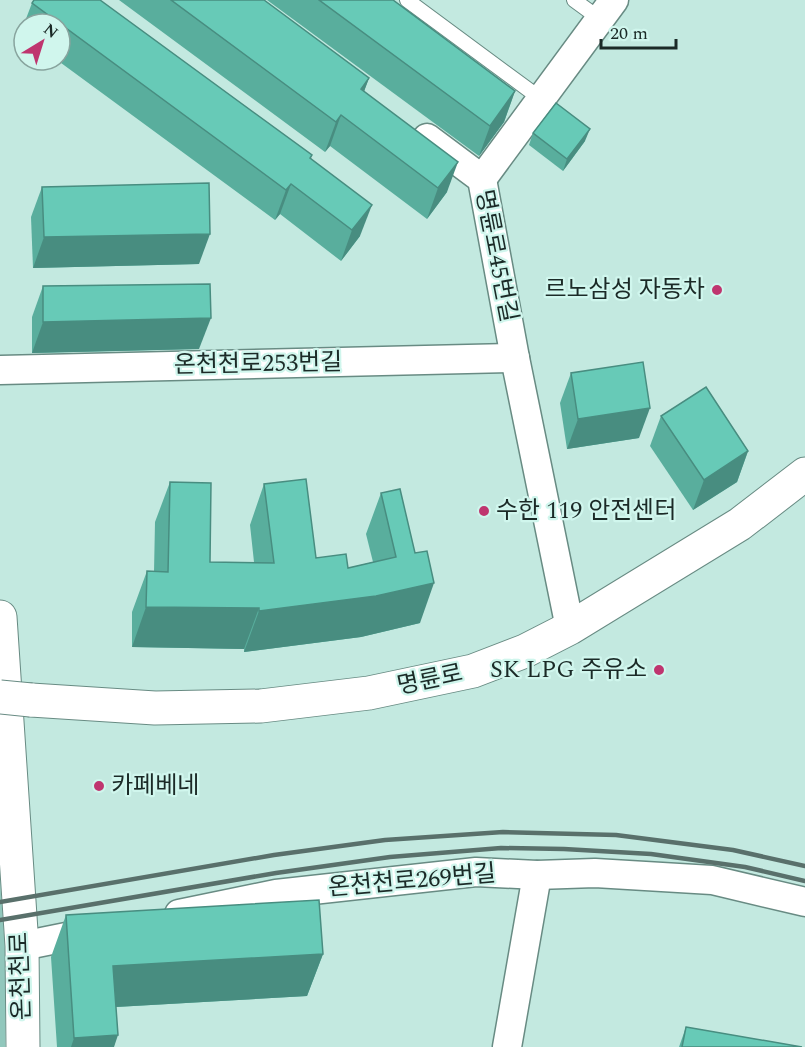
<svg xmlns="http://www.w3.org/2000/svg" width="805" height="1047" font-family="Spectral,'Noto Sans KR',serif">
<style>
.green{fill:#91c7bc}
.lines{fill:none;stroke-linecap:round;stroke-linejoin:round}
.service-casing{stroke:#688b83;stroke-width:16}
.minor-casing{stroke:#688b83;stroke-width:31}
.tertiary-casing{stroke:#688b83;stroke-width:35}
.secondary-casing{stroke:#688b83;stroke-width:35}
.service{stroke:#fff;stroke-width:14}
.minor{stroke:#fff;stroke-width:28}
.tertiary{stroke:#fff;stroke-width:33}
.secondary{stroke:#fff;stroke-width:33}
.rail{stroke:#59706b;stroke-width:4.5}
.secondary-bridge-casing{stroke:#688b83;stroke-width:35;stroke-linecap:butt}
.secondary-bridge{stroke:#fff;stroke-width:33}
.wall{fill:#59ae9d}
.shaded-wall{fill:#488d80}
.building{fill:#67cab7;stroke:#488d80;stroke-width:1.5}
.poi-dot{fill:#bf356f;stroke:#d0f6ed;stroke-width:2}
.labels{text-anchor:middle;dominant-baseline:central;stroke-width:4.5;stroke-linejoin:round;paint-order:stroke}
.street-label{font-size:24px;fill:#1b2a27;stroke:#d0f6ed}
.poi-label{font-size:24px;fill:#1b2a27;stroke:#d0f6ed;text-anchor:end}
</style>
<rect width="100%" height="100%" fill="#c3e9e0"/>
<!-- green -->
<path class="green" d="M0,880L5,950V1047H0Z"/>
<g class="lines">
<defs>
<g id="service">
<path d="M407,0L541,99"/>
<path d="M574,0L600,19"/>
</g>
<g id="minor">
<path d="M427,138L482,179L515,358L570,628"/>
<path d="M482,179L614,0"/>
<path d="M0,370L515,358"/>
<path d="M179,914L276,894L476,872L537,875L595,873L712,880L805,902"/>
<path d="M22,946L96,931"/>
<path d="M507,1047L537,875"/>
</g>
<path id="tertiary" d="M0,617L22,946L23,1047"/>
<path id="secondary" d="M31,700L155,708L261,706L369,693L473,671L525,651L570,628L740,524L805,474"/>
</defs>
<!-- service casing -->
<use href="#service" class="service-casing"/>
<!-- minor casing -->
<use href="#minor" class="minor-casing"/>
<!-- tertiary casing -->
<use href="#tertiary" class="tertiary-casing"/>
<!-- secondary casing -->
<use href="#secondary" class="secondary-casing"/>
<!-- service -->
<use href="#service" class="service"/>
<!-- minor -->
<use href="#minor" class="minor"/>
<!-- tertiary -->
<use href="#tertiary" class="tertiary"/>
<!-- secondary -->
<use href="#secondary" class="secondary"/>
<!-- rail -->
<g class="rail">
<path d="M0,902L274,855L385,840L503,832L616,835L733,850L805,866"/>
<path d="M0,920L276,873L390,857L501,848L564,849L651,854L745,867L805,881"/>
</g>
<defs>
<path id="secondary-bridge" d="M0,697L31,700"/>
</defs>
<!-- secondary-bridge casing -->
<use href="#secondary-bridge" class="secondary-bridge-casing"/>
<!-- secondary-bridge -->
<use href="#secondary-bridge" class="secondary-bridge"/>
</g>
<!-- wall -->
<g class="wall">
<path d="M119,0H264L369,78L364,91L447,192L427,219L330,146L325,152Z"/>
<path d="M267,0H393L515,91L504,122L479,156Z"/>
<path d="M32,3L312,155L311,158L360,236L341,261L280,214L275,220L57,60H60V24H24Z"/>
<path d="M24,25V35L21,33Z"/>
<path d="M533,133L585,141L563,171L529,145Z"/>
<path d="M42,187L199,264L33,268L31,217Z"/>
<path d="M43,286L199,349L32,353V317Z"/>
<path d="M571,373L639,438L567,449L560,403Z"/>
<path d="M661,416L748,451L737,482L693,510L650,446Z"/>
<path d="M170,482L210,562H254L250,525L264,484L316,558L348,568L373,562L366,534L381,493L420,623L361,637L244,652V649L132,647V612L147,571L154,572L155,522Z"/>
<path d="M66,915L323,954L307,996L116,1007L114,1047H57L51,957Z"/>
<path d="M686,1027L802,1047H679Z"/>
</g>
<!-- shaded-wall -->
<g class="shaded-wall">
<path d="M369,78L358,108L361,89Z"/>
<path d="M515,91L504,122L479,156L490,126Z"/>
<path d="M341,115L330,146L325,152L336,122Z"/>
<path d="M590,129L585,141L563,171L567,159Z"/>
<path d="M458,162L447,192L427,219L438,188Z"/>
<path d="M291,184L280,214L275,220L286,190Z"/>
<path d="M372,205L360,236L341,261L352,230Z"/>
<path d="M210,234L199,264L33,268L44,237Z"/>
<path d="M211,318L199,349L32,353L43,322Z"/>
<path d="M650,408L639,438L567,449L578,419Z"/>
<path d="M748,451L737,482L693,510L704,480Z"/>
<path d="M434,583L420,623L361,637L244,652L259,611Z"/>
<path d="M146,607L259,608L244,649L132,647Z"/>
<path d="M323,954L307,996L98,1008L113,966Z"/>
<path d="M118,1035L114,1047H71L74,1038Z"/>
</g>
<!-- building -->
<g class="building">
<path d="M34,0H100L312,155L310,158L372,205L352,230L291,184L286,190L32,3Z"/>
<path d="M171,0H264L369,78L361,89L458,162L438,188L341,115L336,122Z"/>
<path d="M319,0H393L515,91L490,126Z"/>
<path d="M556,103L590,129L567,159L533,133Z"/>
<path d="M209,183L210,234L44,237L42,187Z"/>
<path d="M210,284L211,318L43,322V286Z"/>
<path d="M643,362L650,408L578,419L571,373Z"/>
<path d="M706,387L748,451L704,480L661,416Z"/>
<path d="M306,479L316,558L346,554L348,568L396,557L381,493L400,489L415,553L427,551L434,583L376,596L259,611V608L146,607L147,571L168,572L170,482L211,483L210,562L274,563L264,484Z"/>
<path d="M319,900L323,954L113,966L118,1035L74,1038L66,915Z"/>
<path d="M686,1027L802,1047H682Z"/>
</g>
<!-- markers -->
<g class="poi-dot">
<circle cx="717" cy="290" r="6"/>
<circle cx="484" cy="511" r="6"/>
<circle cx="659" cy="670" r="6"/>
<circle cx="99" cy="786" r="6"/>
</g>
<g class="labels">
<!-- street labels -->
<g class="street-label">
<text transform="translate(496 256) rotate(79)">명륜로45번길</text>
<text transform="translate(258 364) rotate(-1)">온천천로253번길</text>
<text transform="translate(430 680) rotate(-12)">명륜로</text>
<text transform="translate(412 881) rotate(-5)">온천천로269번길</text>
<text transform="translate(21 976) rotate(-92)">온천천로</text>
</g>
<!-- poi labels -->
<g class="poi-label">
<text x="705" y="290">르노삼성 자동차</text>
<text x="496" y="511" text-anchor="start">수한 119 안전센터</text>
<text x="647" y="670">SK LPG 주유소</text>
<text x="111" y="786" text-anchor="start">카페베네</text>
</g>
</g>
<!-- north arrow -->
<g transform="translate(42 42) rotate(38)"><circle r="28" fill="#d0f6ed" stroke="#88a49e" stroke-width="1.5"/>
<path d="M0-4.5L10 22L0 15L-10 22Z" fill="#bf356f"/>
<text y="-9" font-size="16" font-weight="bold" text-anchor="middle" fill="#1b2a27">N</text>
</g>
<!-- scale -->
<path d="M601 39v9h75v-9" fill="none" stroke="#1b2a27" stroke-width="3"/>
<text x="610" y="39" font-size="18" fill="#1b2a27" stroke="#d0f6ed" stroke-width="4.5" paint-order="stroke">20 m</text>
</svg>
